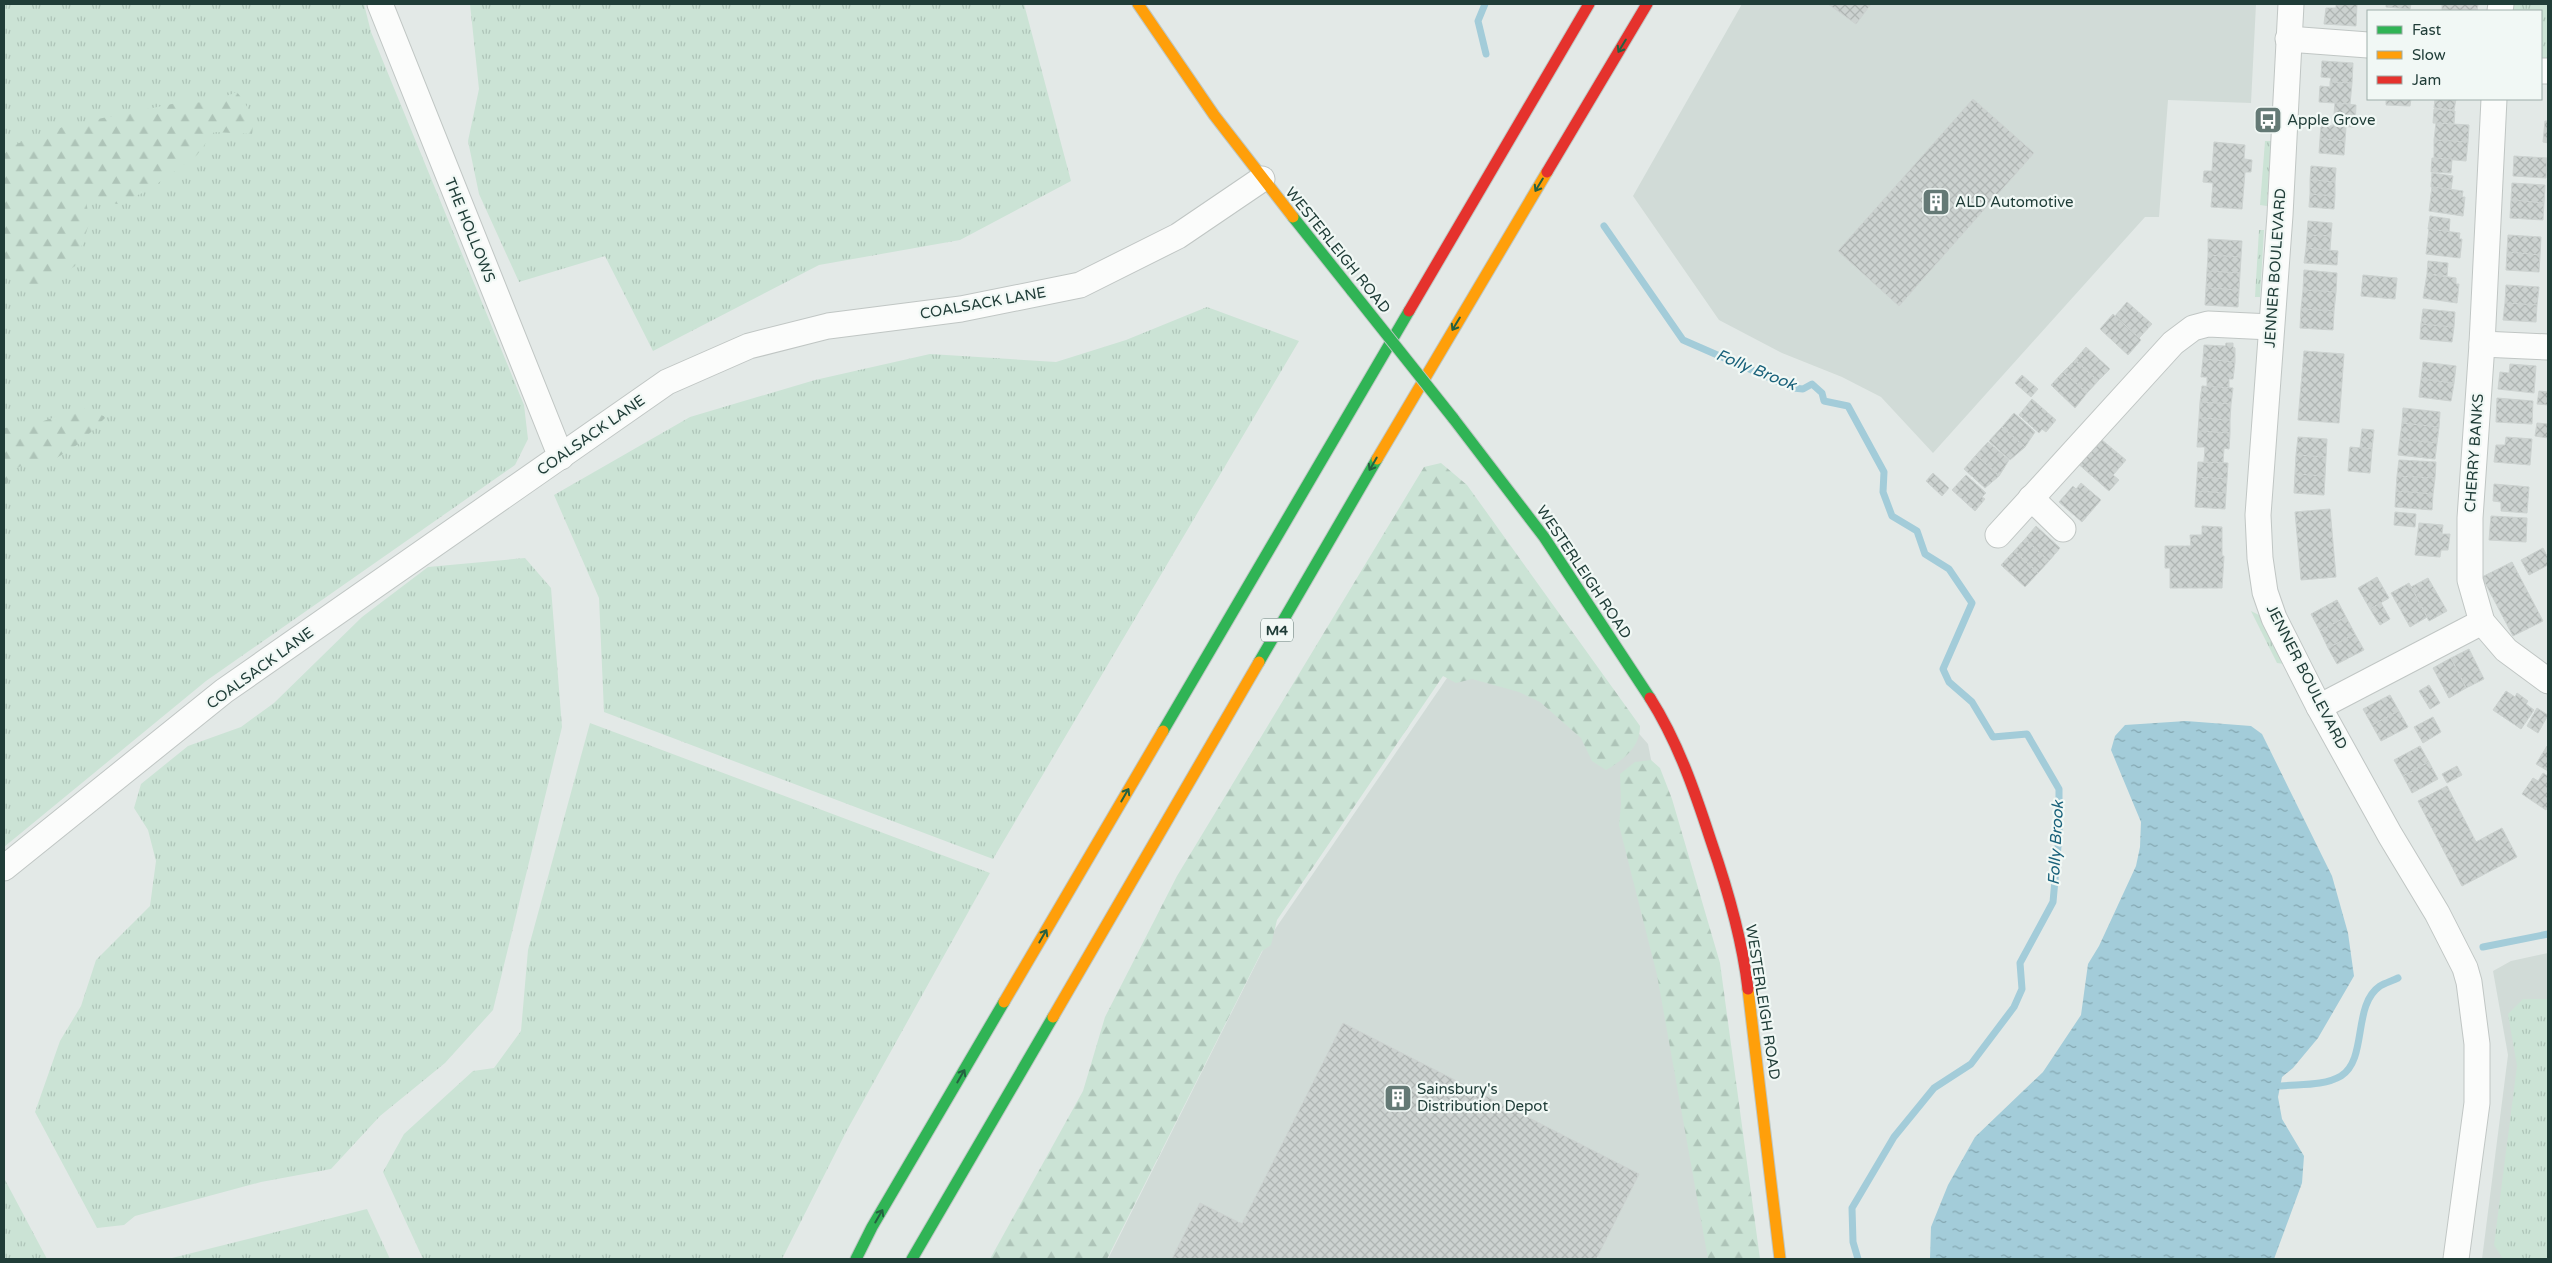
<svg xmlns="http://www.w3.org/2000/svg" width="2552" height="1263" font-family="'Varela Round',sans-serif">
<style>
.built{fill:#d1dbd7}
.grass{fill:url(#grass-tufts)}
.forest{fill:url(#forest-firs)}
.water{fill:url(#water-ripples)}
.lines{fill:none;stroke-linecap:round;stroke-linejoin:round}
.stream{stroke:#a3ccd9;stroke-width:7}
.building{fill:url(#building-cross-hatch);stroke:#ccd2d0}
.street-casing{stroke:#c0c6c4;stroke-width:27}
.fast-casing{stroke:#bec7c4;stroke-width:13}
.slow-casing{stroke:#bec7c4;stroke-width:13}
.jam-casing{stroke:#bec7c4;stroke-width:13}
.street{stroke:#fbfcfb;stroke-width:25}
.fast{stroke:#30b455;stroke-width:11}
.slow{stroke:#ff9f0a;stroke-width:11}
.jam{stroke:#e5322d;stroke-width:11}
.fast-bridge-casing{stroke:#bec7c4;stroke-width:13;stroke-linecap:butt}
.fast-bridge{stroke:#30b455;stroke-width:11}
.oneway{stroke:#256141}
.labels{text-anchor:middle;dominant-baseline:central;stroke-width:4.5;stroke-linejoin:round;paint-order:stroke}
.shield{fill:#f1f8f5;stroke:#5f7571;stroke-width:1}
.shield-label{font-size:14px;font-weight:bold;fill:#203d38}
.poi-label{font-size:15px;fill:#203d38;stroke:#f1f8f5;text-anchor:start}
.street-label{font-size:15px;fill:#203d38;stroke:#f1f8f5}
.water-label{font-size:16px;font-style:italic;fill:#19617a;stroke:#f1f8f5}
</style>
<defs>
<pattern id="grass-tufts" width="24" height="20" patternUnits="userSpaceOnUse" patternTransform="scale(1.25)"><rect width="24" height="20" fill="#cbe3d5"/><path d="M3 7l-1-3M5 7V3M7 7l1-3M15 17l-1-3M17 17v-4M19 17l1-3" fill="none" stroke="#aec4b8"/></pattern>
<pattern id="forest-firs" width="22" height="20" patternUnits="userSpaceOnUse" patternTransform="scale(1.25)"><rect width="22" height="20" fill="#cbe3d5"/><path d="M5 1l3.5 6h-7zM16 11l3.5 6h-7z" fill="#aec4b8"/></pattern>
<pattern id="water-ripples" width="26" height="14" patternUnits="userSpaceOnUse" patternTransform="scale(1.25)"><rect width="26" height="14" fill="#a3ccd9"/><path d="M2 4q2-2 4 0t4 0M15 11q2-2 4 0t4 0" fill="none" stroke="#84a7b1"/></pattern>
<pattern id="building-cross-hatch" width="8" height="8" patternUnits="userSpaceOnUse" patternTransform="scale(1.25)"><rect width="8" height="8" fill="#ccd2d0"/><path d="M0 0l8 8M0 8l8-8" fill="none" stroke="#afb5b3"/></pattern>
</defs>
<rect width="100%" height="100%" fill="#e3e9e7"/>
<!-- built -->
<g class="built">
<path d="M1742,4H2256L2251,103L2168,100L2159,217H2145L1933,453L1881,397L1842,377L1782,353L1719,320L1633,196Z"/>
<path d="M1510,586L1648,744L1748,1259H1108L1269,938Z"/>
<path d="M2548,953V1259H2482L2508,1055L2493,971L2511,961Z"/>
</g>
<!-- grass -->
<g class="grass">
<path d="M4,4H364L371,32L524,405L528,439L515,465L206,681L4,847Z"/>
<path d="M470,4H1024L1071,181L960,240L819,265L653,351L605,256L519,282L479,194L468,141L479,89Z"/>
<path d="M2514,4H2548V59L2541,58V11H2513Z"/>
<path d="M2265,141H2271L2267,206L2260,205Z"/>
<path d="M2259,230H2264L2260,297H2255Z"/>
<path d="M1207,307L1299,341L993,859L604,712L599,598L554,495L690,417L815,380L930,354L1056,362L1126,340Z"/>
<path d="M525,558L551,588L562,727L493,1010L445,1063L380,1116L331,1169L261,1182L135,1216L124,1225L97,1228L35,1112L60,1041L81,1006L96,960L150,906L156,861L148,830L134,808L141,784L188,746L241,727L274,703L362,617L428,567Z"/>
<path d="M2251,611L2259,615L2284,664L2277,663Z"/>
<path d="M590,723L990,873L846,1132L782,1259H423L383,1172L404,1134L473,1071L494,1068L521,1031L528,950Z"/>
<path d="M2523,999H2548V1259H2503L2494,1245L2517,1066L2508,1014Z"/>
<path d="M4,1178L47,1259H4Z"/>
<path d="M367,1209L390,1259H168Z"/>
</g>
<!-- forest -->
<g class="forest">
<path d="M237,92C247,105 255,117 252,134L214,132L197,155L147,191L117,204L86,197L89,224L75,266L50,284L25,286L10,265L4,262V155L11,146L68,125L177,103L210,102Z"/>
<path d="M77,406L106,417L80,443L52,461L27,462L11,472L7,485L4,486V428C31,426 54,420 77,406Z"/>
<path d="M1441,463L1467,485L1640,726C1640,748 1623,760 1606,770L1592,761L1581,738L1540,702L1519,692L1472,679L1456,683L1443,676L1277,920L1271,945L1262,951L1107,1259H990L1083,1091L1105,1017L1177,876L1424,467Z"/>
<path d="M1651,760L1660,768L1672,799L1720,963L1760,1259H1708L1657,975L1619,825L1621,804L1620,774L1635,762Z"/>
</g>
<!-- water -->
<path class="water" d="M2186,721L2251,726L2262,734L2332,876L2348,933L2354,976L2318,1038L2293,1068L2282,1077L2278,1097L2282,1119L2304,1156L2302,1183L2274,1259H1930L1931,1227L1948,1185L1975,1137L2043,1072L2081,1015L2088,964L2099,946L2136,866L2140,847L2141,822L2111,750L2115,736L2125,725Z"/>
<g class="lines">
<!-- stream -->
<g class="stream">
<path d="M1485,4L1478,21L1486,54"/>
<path d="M1604,226L1683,340L1793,388L1803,389L1812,384L1822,393L1824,401L1848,406L1884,472L1883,492L1892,516L1917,531L1925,554L1949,569L1972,603L1943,669L1949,682L1972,702L1993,737L2027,734L2059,789V835L2053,902L2020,963L2022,989L2014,1007L1971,1064L1934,1088L1894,1137L1852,1208L1853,1242L1858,1259"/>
<path d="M2483,947L2548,934"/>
<path d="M2281,1086C2300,1084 2324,1086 2341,1076C2368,1059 2352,1005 2380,986C2385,983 2392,981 2398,978"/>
</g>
</g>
<!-- building -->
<g class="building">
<path d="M1828,4H1871L1856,24Z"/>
<path d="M2336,4H2357L2356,26L2324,24L2326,8H2336Z"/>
<path d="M2386,4H2411L2410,9L2386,7Z"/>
<path d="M2442,4H2478L2477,11H2442Z"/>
<path d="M2322,61L2353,63L2352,83L2330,82L2331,78L2321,77Z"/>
<path d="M2330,82L2352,83L2350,104L2319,102L2320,86L2330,87Z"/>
<path d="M1973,99L2034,153L1899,306L1838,251Z"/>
<path d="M2386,99H2411L2410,106L2386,105Z"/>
<path d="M2435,99H2456L2454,110L2434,108Z"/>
<path d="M2335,103L2356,105L2355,127L2333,126Z"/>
<path d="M2434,109L2455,111L2454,124L2433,123Z"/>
<path d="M2545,121H2548V143L2543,142Z"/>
<path d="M2436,123L2469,125L2468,142L2434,140Z"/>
<path d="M2321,125L2346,127L2345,141L2320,139Z"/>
<path d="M2320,139L2345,141L2344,155L2319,153Z"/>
<path d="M2434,140L2468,142L2466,161L2434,158Z"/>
<path d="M2214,142L2245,145L2244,159L2252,160L2251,172H2245L2242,209L2211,207L2213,183L2203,182L2204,171H2212Z"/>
<path d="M2514,156L2547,158L2546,178L2513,176Z"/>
<path d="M2432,158L2452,159L2451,173L2431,172Z"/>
<path d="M2311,166L2336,168L2335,182L2310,180Z"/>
<path d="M2432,173L2453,176L2451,189L2431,187Z"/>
<path d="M2310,180L2335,182V196L2310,194Z"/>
<path d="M2512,183L2545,185L2544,203L2511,200Z"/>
<path d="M2432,187L2463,191L2462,197H2465L2463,216L2429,211Z"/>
<path d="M2310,194L2335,196L2334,209L2309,207Z"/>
<path d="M2511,200L2544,203L2543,220L2510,218Z"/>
<path d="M2430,216L2450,219L2449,232L2428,229Z"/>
<path d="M2308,221L2332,223L2331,236L2307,235Z"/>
<path d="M2429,229L2460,233L2459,239H2462L2460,258L2426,254Z"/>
<path d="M2307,235L2331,236L2330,250L2306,248Z"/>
<path d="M2508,235L2541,237L2540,255L2507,252Z"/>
<path d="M2208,239L2242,241L2241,257L2208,255Z"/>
<path d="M2306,248L2338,251L2337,265L2304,263Z"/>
<path d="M2507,252L2540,255L2539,272L2506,270Z"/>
<path d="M2208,255L2241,257L2240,273L2207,271Z"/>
<path d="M2428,261L2448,263L2447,276L2427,274Z"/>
<path d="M2304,270L2337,273L2336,292L2303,290Z"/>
<path d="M2207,271L2240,273L2239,290L2206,288Z"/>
<path d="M2427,274L2456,278V284H2459L2457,303L2423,298Z"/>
<path d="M2363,275L2397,278L2395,299L2361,296Z"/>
<path d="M2506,285L2539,287L2537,305L2505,303Z"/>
<path d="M2206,288L2239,290L2238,307L2205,305Z"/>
<path d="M2303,290L2336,292L2334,311L2301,309Z"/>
<path d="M2127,302L2152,324L2139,338L2115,316Z"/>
<path d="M2505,303L2537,305L2536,322L2503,320Z"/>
<path d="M2301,309L2334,311L2333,330L2300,328Z"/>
<path d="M2423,309L2455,312L2454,327L2421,324Z"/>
<path d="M2113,314L2141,340L2128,355L2100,329Z"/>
<path d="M2421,324L2454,327L2452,342L2420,339Z"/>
<path d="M2226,343H2233V347L2235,348V362L2203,359L2204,345L2225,346Z"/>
<path d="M2086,347L2110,369L2098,381L2075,360Z"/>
<path d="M2304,351L2344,354L2339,423L2298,420Z"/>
<path d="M2203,359L2235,362L2233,379H2229V388L2207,387V377H2201Z"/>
<path d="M2075,360L2098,381L2087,393L2063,372Z"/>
<path d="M2423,362L2456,366L2454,383L2421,379Z"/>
<path d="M2510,364L2536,366L2534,393L2498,389L2500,372L2509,373Z"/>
<path d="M2063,372L2087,393L2075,408L2051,385Z"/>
<path d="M2022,375L2038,389L2031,397L2015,383Z"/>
<path d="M2421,379L2454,383L2451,401L2419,397Z"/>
<path d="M2202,386L2233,388L2231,404L2200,402Z"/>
<path d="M2539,391L2548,392V405L2537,404Z"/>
<path d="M2497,398L2533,401L2532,424L2496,422Z"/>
<path d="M2032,399L2056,420L2046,432L2042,429L2039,433L2019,415Z"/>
<path d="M2200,402L2231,404L2230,420L2199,418Z"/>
<path d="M2403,408L2440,412L2439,427L2402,423Z"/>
<path d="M2014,413L2035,432L2025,447L2002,427Z"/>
<path d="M2199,418L2230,420V433L2198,431Z"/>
<path d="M2402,423L2439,427L2437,443L2400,439Z"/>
<path d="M2537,423L2548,424V438L2535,436Z"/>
<path d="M2002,427L2025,447L2010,460L1989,441Z"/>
<path d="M2362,429L2374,430L2372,449L2360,448Z"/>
<path d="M2198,431L2230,433L2229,449L2224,448L2223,463L2204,462L2205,447H2197Z"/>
<path d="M2298,437L2327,439L2326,457L2296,455Z"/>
<path d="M2506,437L2532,439L2530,465L2494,462L2496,445H2505Z"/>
<path d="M2400,439L2437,443L2435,459L2398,455Z"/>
<path d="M2102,440L2126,460L2113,475L2119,480L2109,491L2075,461L2090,444L2095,448Z"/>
<path d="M1988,442L2009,460L1999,476L1976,455Z"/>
<path d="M2350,447L2372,449L2370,473L2348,471Z"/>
<path d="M1976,455L1999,476L1985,488L1964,469Z"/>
<path d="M2296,455L2326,457L2325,476L2295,474Z"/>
<path d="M2399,460L2436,462L2435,478L2397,476Z"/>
<path d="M2198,462L2228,463L2227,479L2197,477Z"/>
<path d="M1933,473L1949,488L1942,496L1926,481Z"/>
<path d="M2295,474L2325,476L2324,495L2294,493Z"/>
<path d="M1966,475L1986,493L1982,497L1985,499L1975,511L1952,490Z"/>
<path d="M2397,476L2435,478L2433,494L2396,491Z"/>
<path d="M2197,477L2227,479L2226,493L2196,491Z"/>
<path d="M2081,483L2101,500L2082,522L2059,502L2073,486L2076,489Z"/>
<path d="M2494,484L2529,487L2527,513L2501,511V502L2493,501Z"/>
<path d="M2196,491L2226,493L2225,509L2195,507Z"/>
<path d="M2396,491L2433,494L2432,510L2395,507Z"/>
<path d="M2330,509L2336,577L2301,580L2295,512Z"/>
<path d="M2395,512L2416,514L2415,527L2394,525Z"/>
<path d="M2491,516L2527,518L2526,542L2489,540Z"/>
<path d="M2419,523L2443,525L2442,534H2450L2448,550H2441L2440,557L2415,555Z"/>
<path d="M2036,526L2060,548L2049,561L2025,539Z"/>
<path d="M2202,526L2222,527V556H2224L2222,588H2170V568H2165V546H2191L2190,535H2202Z"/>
<path d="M2025,539L2049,561L2038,573L2014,551Z"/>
<path d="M2543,548L2548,558V565L2529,575L2521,560Z"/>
<path d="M2014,551L2038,573L2025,587L2001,565Z"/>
<path d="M2512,562L2543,621L2513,636L2482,577Z"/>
<path d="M2377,577L2389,598L2370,609L2358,588Z"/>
<path d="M2428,578L2447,611L2429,621L2411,587Z"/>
<path d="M2409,583L2427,617L2410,627L2391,593Z"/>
<path d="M2337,600L2346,617L2320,631L2311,614Z"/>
<path d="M2381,603L2390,619L2380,625L2370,609Z"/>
<path d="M2346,617L2355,634L2328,648L2320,631Z"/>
<path d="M2355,634L2364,650L2337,664L2328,648Z"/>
<path d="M2469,649L2484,679L2466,688L2451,658Z"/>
<path d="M2451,658L2466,688L2449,698L2433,668Z"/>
<path d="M2429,685L2440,703L2430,709L2419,691Z"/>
<path d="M2506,691L2515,697L2517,693L2528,701L2526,704L2534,710L2521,729L2493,710Z"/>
<path d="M2390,695L2399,711L2372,725L2363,709Z"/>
<path d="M2537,708L2548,715L2538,733L2527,726Z"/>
<path d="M2399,711L2408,727L2381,741L2372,725Z"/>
<path d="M2433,717L2441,732L2423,743L2414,727Z"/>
<path d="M2420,746L2429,762L2403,776L2394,760Z"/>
<path d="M2547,746L2548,747V771L2536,764Z"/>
<path d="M2429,762L2438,779L2412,793L2403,776Z"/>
<path d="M2457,766L2462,775L2447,783L2442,774Z"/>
<path d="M2543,773L2548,776V806L2546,810L2522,794L2533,778L2538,781Z"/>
<path d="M2447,786L2476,842L2502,828L2517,857L2462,886L2418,801Z"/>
<path d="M1343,1023L1639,1174L1596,1259H1172L1200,1203L1242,1224Z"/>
</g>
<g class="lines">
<defs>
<g id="street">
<path d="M380,4L561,457"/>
<path d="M2291,4L2280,215L2258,515L2260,558L2265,592L2274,618L2319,707L2390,835L2437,913L2465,968L2469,982L2477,1044V1103L2456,1259"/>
<path d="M2500,11L2501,4"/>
<path d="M2288,39L2368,45"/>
<path d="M2541,71H2548"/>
<path d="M2494,99L2482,344L2470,518V580L2482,622L2506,650L2548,681"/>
<path d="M2482,344L2548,347"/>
<path d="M2031,498L2063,529"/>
<path d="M1998,535L2173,343L2193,328L2208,324L2271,327"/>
<path d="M2319,707L2482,622"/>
<path d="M4,868L224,691L667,382L749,346L828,326L961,309L1080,285L1178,236L1262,179"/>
</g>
<g id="fast">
<path d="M1293,217L1352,291"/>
<path d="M1453,418L1544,537L1650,698"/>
<path d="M1259,662L1377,459"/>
<path d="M1163,731L1409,311"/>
<path d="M856,1259L872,1227L1004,1002"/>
<path d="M912,1259L1053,1017"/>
</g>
<g id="slow">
<path d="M1138,4L1214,115L1293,217"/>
<path d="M1377,459L1547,172"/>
<path d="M1748,989L1780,1259"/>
<path d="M1004,1002L1163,731"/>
<path d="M1053,1017L1259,662"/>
</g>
<g id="jam">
<path d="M1547,172L1647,4"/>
<path d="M1409,311L1589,4"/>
<path d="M1650,698C1678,742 1695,792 1711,841C1728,890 1742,938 1748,989"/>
</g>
</defs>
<!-- street casing -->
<use href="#street" class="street-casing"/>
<!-- fast casing -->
<use href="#fast" class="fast-casing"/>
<!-- slow casing -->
<use href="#slow" class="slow-casing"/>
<!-- jam casing -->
<use href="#jam" class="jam-casing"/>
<!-- street -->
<use href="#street" class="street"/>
<!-- fast -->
<use href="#fast" class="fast"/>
<!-- slow -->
<use href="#slow" class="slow"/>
<!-- jam -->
<use href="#jam" class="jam"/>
<defs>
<path id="fast-bridge" d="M1352,291L1453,418"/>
</defs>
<!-- fast-bridge casing -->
<use href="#fast-bridge" class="fast-bridge-casing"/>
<!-- fast-bridge -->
<use href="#fast-bridge" class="fast-bridge"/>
</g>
<!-- one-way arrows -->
<defs><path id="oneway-shaft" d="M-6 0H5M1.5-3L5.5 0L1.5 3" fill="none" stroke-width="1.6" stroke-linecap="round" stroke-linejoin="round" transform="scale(1.25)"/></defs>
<g class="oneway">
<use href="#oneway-shaft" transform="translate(1622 46) rotate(121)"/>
<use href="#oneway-shaft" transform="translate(1539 185) rotate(121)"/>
<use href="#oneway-shaft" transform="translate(1456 324) rotate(121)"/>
<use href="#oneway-shaft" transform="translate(1373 464) rotate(120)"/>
<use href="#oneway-shaft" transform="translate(1125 795) rotate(-60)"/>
<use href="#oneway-shaft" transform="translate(1043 936) rotate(-60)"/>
<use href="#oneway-shaft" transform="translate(961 1076) rotate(-60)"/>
<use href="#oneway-shaft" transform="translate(879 1216) rotate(-60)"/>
</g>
<!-- icons -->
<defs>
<symbol id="bus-square" viewBox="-11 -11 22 22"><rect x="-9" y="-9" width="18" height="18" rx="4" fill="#647975" stroke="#f1f8f5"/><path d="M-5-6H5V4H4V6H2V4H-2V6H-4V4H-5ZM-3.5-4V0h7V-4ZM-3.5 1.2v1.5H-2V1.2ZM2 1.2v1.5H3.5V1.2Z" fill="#fff"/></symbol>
<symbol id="building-square" viewBox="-11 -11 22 22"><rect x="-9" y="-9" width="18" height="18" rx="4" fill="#647975" stroke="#f1f8f5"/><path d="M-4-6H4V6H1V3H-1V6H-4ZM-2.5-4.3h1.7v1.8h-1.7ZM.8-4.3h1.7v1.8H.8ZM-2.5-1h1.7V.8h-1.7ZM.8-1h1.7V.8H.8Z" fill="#fff"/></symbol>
</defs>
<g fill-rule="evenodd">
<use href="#bus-square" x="2252" y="104" width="32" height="32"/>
<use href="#building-square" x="1920" y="186" width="32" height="32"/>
<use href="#building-square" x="1382" y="1082" width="32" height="32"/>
</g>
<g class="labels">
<!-- shield labels -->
<rect class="shield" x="1261" y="618.5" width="32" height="23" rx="4"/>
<g class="shield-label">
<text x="1277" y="630">M4</text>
</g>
<!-- poi labels -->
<g class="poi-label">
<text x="2287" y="120">Apple Grove</text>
<text x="1955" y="202">ALD Automotive</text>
<text x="1417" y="1089">Sainsbury's<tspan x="1417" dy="17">Distribution Depot</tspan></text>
</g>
<!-- street labels -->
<g class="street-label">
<text transform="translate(470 230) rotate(68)">THE HOLLOWS</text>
<text transform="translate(1338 250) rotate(51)">WESTERLEIGH ROAD</text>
<text transform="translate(2275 268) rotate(-86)">JENNER BOULEVARD</text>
<text transform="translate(983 303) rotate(-10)">COALSACK LANE</text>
<text transform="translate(591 435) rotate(-35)">COALSACK LANE</text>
<text transform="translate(2474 453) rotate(-86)">CHERRY BANKS</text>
<text transform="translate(1584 572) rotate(56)">WESTERLEIGH ROAD</text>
<text transform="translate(260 668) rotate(-36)">COALSACK LANE</text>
<text transform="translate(2307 677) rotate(63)">JENNER BOULEVARD</text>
<text transform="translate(1763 1002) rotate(81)">WESTERLEIGH ROAD</text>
</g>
<!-- water labels -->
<g class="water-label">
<text transform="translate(1756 370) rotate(22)">Folly Brook</text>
<text transform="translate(2056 843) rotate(-87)">Folly Brook</text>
</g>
</g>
<!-- border -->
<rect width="2552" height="1263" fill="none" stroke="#203d38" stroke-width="10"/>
<!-- legend -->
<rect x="2367" y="10" width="175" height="90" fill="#f1f8f5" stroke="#9dada9"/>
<rect x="2377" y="26" width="25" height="8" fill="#30b455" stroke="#9dada9"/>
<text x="2412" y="35" font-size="15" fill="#203d38">Fast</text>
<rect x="2377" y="51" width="25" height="8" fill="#ff9f0a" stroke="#9dada9"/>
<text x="2412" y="60" font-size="15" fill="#203d38">Slow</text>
<rect x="2377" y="76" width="25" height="8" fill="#e5322d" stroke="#9dada9"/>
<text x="2412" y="85" font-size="15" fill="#203d38">Jam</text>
</svg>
